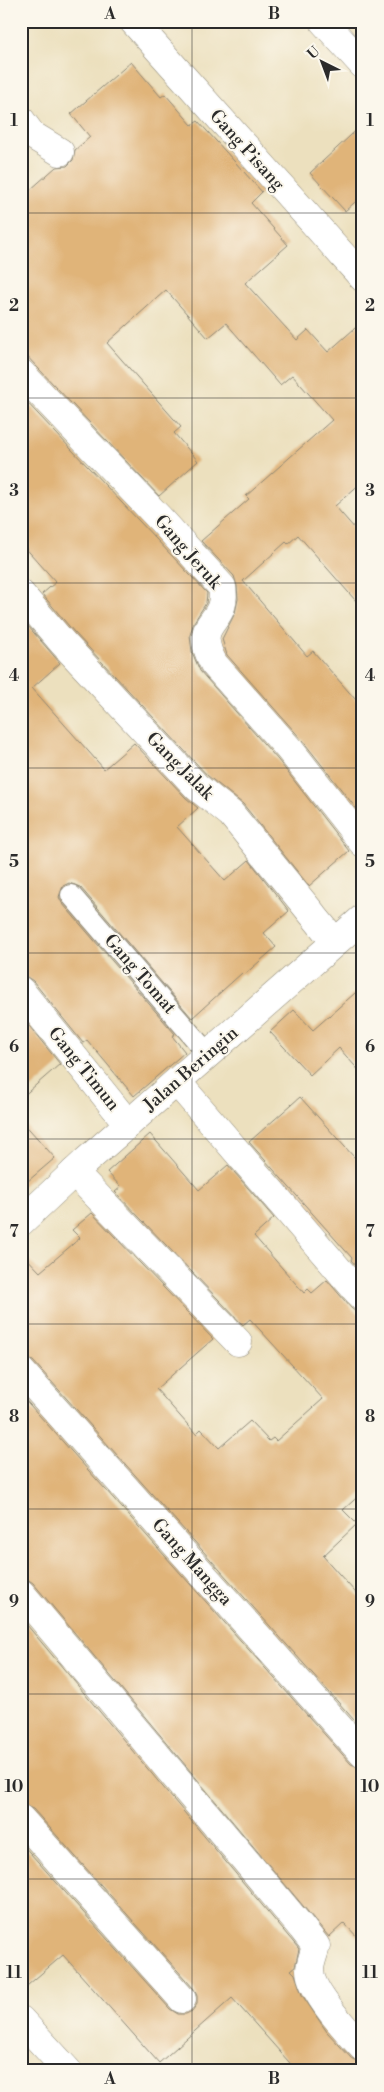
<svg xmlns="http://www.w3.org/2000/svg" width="384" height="2092" font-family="'Libre Bodoni',serif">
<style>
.building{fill:#e0b479}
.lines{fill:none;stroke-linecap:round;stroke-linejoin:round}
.lane-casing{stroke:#8c8674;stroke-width:22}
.street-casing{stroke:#8c8674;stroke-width:29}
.secondary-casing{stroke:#8c8674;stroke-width:29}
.lane{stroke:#fff;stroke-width:20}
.street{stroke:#fff;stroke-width:28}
.secondary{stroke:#fff;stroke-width:28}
.grid{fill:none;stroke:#2b2b2b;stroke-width:1;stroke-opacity:0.55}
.labels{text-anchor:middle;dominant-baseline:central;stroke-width:4;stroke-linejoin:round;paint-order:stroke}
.street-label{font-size:18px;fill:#2b2b2b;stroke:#fbf7ec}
.neatline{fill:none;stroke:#2b2b2b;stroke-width:2}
.grid-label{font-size:16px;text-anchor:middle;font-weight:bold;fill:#2b2b2b}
</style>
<rect width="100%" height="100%" fill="#fbf7ec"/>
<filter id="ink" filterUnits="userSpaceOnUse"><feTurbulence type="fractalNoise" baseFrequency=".02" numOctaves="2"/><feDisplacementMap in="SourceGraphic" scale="10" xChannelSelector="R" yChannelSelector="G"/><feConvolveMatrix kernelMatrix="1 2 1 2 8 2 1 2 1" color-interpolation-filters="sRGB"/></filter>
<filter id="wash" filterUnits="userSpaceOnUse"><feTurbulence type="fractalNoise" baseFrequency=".0096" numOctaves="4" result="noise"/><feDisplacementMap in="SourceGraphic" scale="20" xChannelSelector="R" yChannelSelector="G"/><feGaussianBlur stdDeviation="1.12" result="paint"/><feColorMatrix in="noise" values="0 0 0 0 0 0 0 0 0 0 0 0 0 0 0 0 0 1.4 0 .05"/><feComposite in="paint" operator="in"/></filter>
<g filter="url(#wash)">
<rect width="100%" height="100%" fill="#ece0be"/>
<g id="blocks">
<!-- building -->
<g class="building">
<path d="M131,62L161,97L165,94L192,125L198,121L262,192L251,203L288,245L245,283L297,340L308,330L328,352L363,321V481L335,506L363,538V609L298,535L288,544L286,542L243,581L307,656L313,651L363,708V817L302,740L227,655L222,639L235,613L238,599L237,586L234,576L201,541L249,499L246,496L332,420L292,375L280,385L226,323L208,338L166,290L107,343L181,427L174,433L198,461L159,496L21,350V198L56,167L67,166L73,160L75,150L90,137L71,114Z"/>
<path d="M363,124V195L345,211L310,173Z"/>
<path d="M21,396L207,593L206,603L194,622L190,635L192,652L200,671L278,760L349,851L309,886L243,804L208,776L74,632L42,594L56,582L21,543Z"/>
<path d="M21,618L60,663L32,688L104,769L134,743L186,798L198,808L177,827L225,881L249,860L289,911L264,933L276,947L244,975L242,973L192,1018L80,887L69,883L63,886L59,897L62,903L175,1034L172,1036L185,1052L134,1096L87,1040L83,1043L33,981L27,977L21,976Z"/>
<path d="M363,986V1075L339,1048L310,1075L270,1032L294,1010L313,1030Z"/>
<path d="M21,1016L60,1064L21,1098Z"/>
<path d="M300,1097L363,1167V1274L351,1260L352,1258L249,1142Z"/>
<path d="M21,1120L55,1158L21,1187Z"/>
<path d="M150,1134L199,1190L228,1165L274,1218L254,1236L304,1293L308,1289L312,1293L327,1280L351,1308L357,1313H363V1492L343,1510L357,1524L323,1556L363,1601V1730L33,1361L21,1356V1252L40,1272L80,1238L72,1230L92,1213L213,1339L156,1389L196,1434L201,1429L219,1448L250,1421L269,1441L273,1438L276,1441L323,1399L250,1319L243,1325L115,1192L121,1187L107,1172Z"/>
<path d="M21,1395L351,1764L363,1769V1943L344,1923L329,1937L33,1583L27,1579L21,1578Z"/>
<path d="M21,1618L299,1949L295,1967L291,1970L295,1974L302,1995L327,2032L352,2059L359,2063L363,2067V2071H297L232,1998L159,2063L63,1955L21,1991V1843L170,2009L178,2014H186L192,2011L197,2004V1996L194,1989L33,1809L21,1804Z"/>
</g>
</g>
</g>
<g filter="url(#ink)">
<use href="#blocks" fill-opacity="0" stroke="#8c8674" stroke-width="1"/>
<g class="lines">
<defs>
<path id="lane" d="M71,895L208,1054"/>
<g id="street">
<path d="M133,21L363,278"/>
<path d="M323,21L363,65"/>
<path d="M21,120L32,135L60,152"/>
<path d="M21,373L163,522L222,587C229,627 189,618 214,664L290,750L363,843"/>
<path d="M21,594L62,642L197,787L231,814L335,942"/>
<path d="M21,991L128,1124"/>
<path d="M177,1082L363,1298"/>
<path d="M74,1172L238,1342"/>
<path d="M21,1371L363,1754"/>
<path d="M21,1593L302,1928L316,1946C314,1954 310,1963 310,1970C310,1991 348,2032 363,2048"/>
<path d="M21,1819L182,1999"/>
<path d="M21,2020L68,2071"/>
</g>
<path id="secondary" d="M21,1222L86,1161L363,918"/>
</defs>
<!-- lane casing -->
<use href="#lane" class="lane-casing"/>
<!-- street casing -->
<use href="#street" class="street-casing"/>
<!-- secondary casing -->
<use href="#secondary" class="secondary-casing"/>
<!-- lane -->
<use href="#lane" class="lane"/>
<!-- street -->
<use href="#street" class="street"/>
<!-- secondary -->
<use href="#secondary" class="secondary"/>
</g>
</g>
<!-- grid -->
<path class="grid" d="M192,21V2071M21,213H363M21,398H363M21,583H363M21,768H363M21,953H363M21,1139H363M21,1324H363M21,1509H363M21,1694H363M21,1879H363"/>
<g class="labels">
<!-- street labels -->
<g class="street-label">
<text transform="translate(247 150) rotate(48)">Gang Pisang</text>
<text transform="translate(188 552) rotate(49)">Gang Jeruk</text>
<text transform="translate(180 766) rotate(45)">Gang Jalak</text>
<text transform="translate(140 974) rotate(49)">Gang Tomat</text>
<text transform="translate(84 1069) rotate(51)">Gang Timun</text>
<text transform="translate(191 1069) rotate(-41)">Jalan Beringin</text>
<text transform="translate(192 1562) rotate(48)">Gang Mangga</text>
</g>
</g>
<!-- margin -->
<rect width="384" height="2092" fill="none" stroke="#fbf7ec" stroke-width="55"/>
<!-- north arrow -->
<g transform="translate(322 62) rotate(318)" stroke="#fbf7ec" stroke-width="4" paint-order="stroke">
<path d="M0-4L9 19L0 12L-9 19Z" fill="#2b2b2b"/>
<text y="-8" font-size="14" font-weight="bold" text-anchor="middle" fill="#2b2b2b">U</text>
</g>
<rect x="28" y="28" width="328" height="2036" class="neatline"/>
<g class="grid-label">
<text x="110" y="19">A</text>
<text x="274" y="19">B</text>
<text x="14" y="126">1</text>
<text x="370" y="126">1</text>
<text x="14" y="311">2</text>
<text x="370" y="311">2</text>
<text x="14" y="496">3</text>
<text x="370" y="496">3</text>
<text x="14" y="681">4</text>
<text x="370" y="681">4</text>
<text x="14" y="867">5</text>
<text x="370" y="867">5</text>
<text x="14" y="1052">6</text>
<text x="370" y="1052">6</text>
<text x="14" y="1237">7</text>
<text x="370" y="1237">7</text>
<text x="14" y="1422">8</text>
<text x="370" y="1422">8</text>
<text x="14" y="1607">9</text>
<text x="370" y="1607">9</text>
<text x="14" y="1792">10</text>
<text x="370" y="1792">10</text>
<text x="14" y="1978">11</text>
<text x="370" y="1978">11</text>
<text x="110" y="2084">A</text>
<text x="274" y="2084">B</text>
</g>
</svg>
